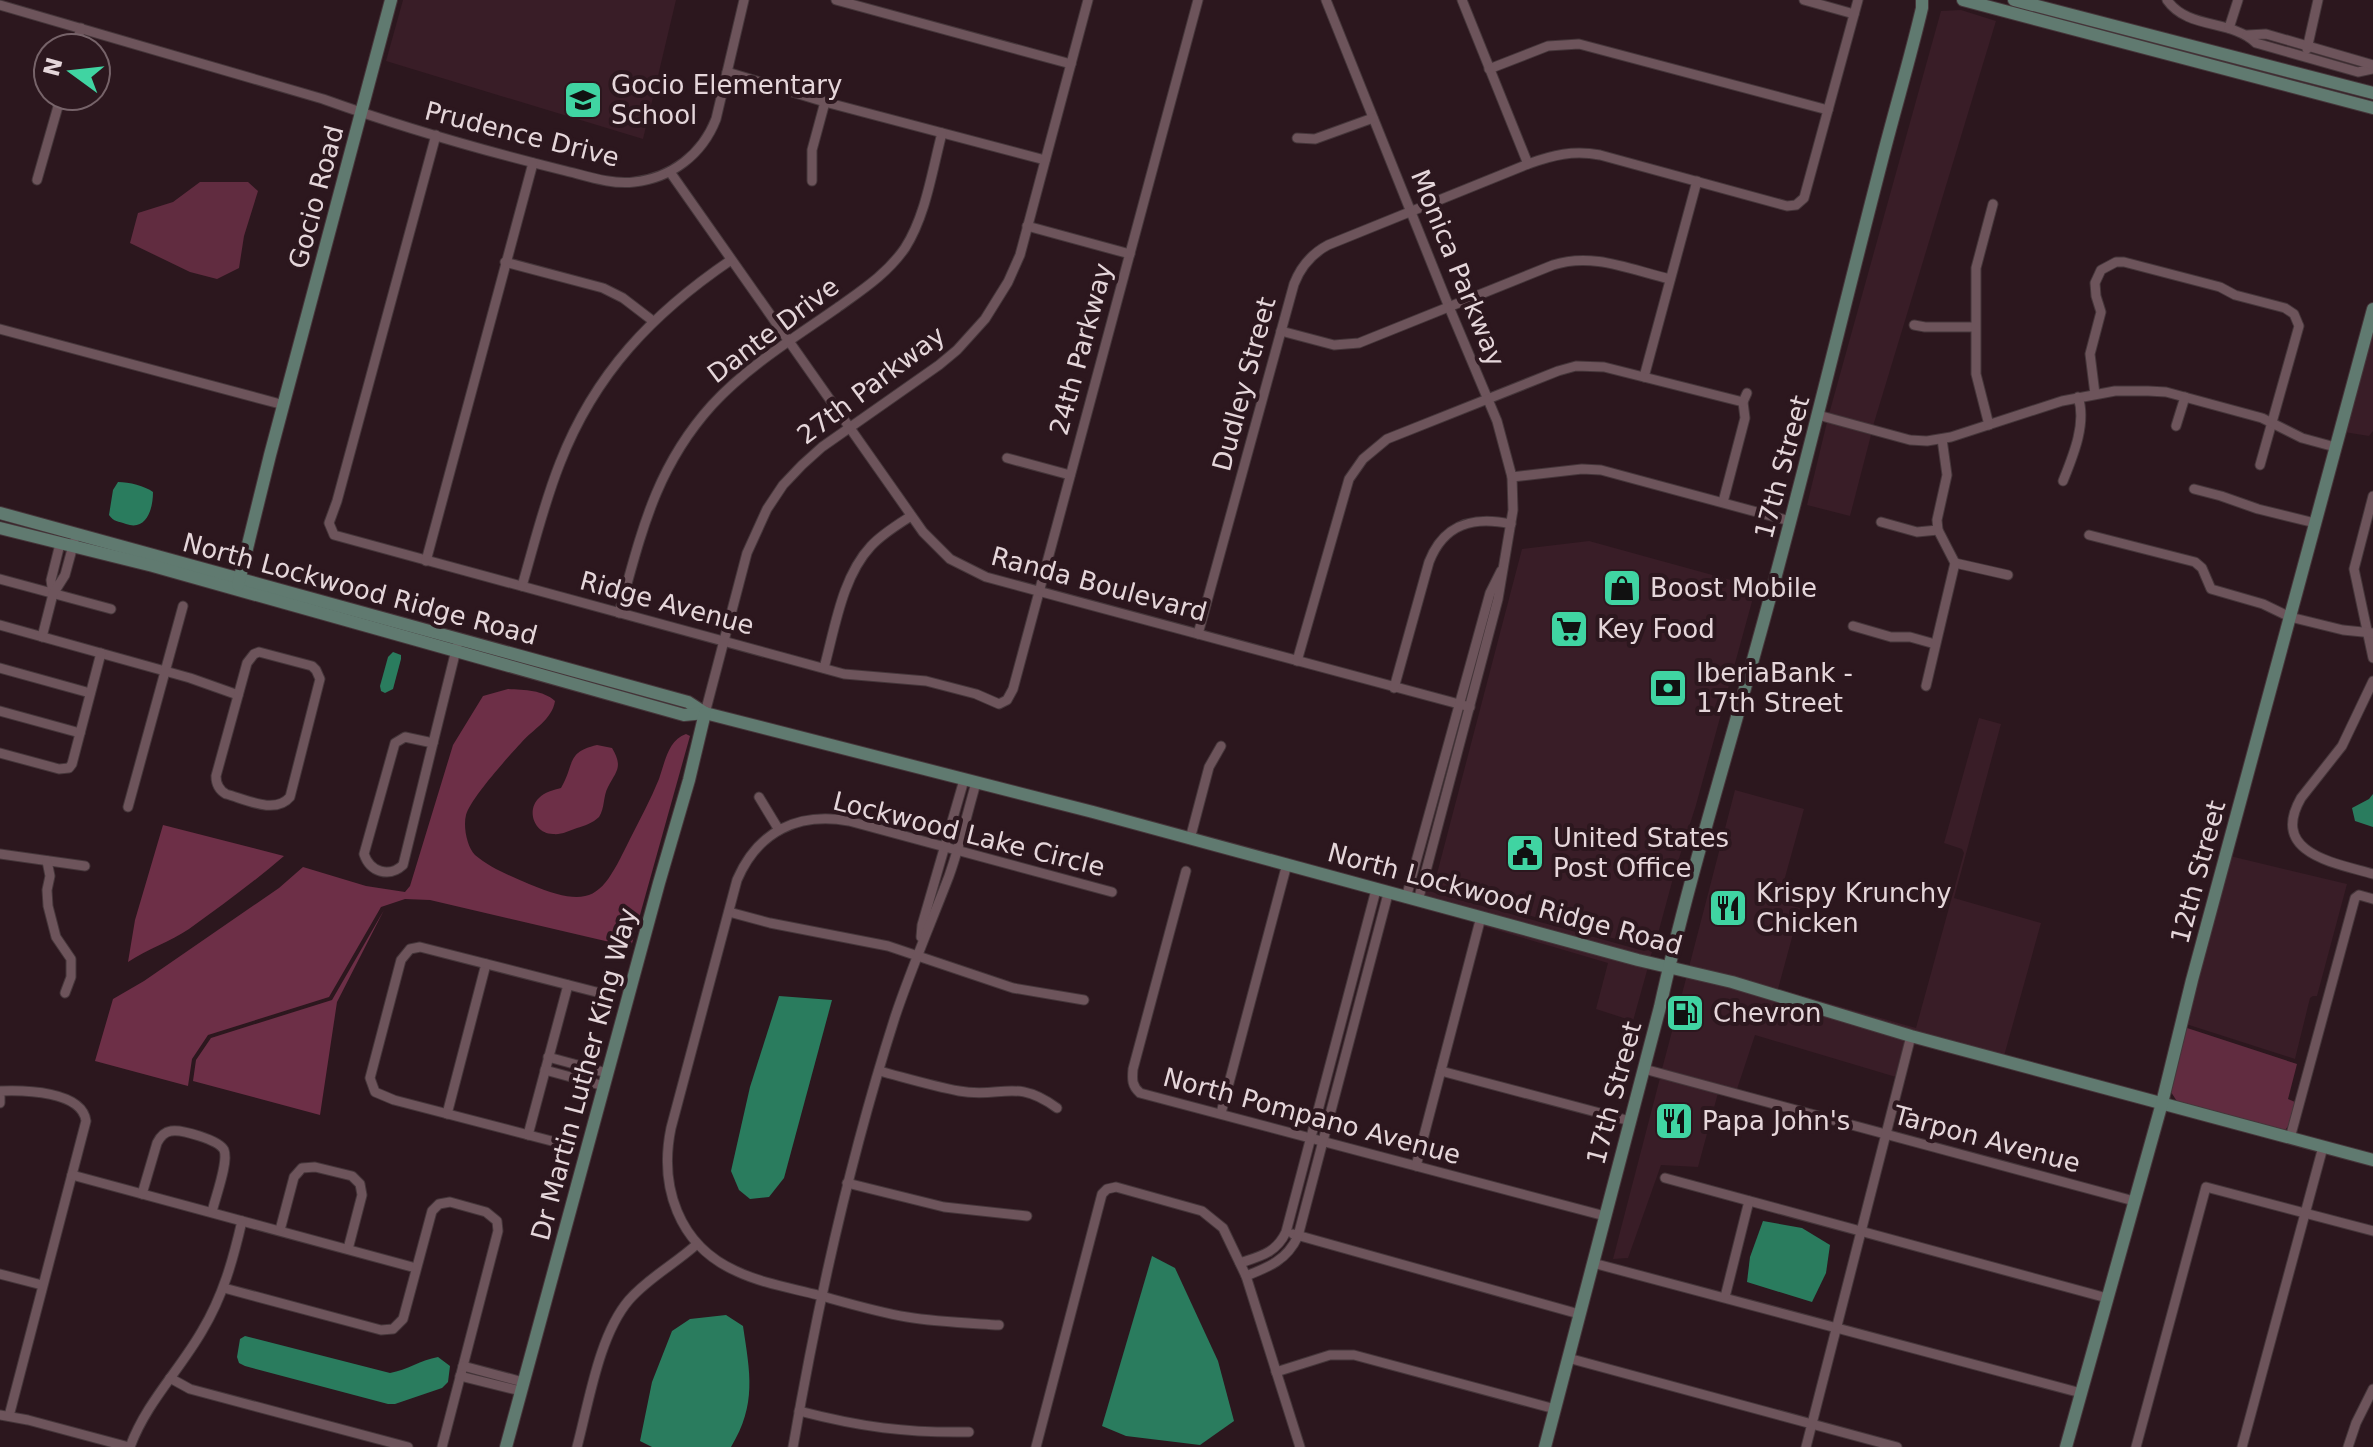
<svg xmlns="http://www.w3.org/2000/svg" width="2373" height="1447" font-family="'DejaVu Sans',sans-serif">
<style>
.built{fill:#391d27}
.green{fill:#612c40}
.forest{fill:#6d2f47}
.water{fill:#2a7c5e}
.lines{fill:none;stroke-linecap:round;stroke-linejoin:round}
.street-casing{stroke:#45363a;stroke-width:11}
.secondary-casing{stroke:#45363a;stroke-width:14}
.street{stroke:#6d545b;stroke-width:9}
.secondary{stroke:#607a70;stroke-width:12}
.labels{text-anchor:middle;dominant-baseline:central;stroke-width:8;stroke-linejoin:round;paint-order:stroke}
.poi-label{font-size:26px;fill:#e5d6da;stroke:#2c171e;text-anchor:start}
.street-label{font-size:26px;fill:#e5d6da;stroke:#2c171e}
</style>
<rect width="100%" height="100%" fill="#2c171e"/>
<!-- built -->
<g class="built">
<path d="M403,0H676L643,139L386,61Z"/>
<path d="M1961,10L1996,21L1873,426L1829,414L1941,11Z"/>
<path d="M2373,327V431L2369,436L2344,432Z"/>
<path d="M1827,422L1871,435L1850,516L1807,505Z"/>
<path d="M1589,541L1756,587L1696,805L1675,871L1656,941L1645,947L1433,889L1522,549Z"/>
<path d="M1979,718L2001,724L1954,898L2041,923L2004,1056L1689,967L1735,790L1804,809L1779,899L1781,903L1800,908L1778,989L1916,1028L1964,853L1962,849L1944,843Z"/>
<path d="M2230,856L2347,884L2317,996H2313L2310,998L2295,1059L2186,1024Z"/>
<path d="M1425,890L1644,951L1653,949L1650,958L1424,898Z"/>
<path d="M1484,923L1648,967L1633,1021L1596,1009L1608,963L1483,926Z"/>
<path d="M1687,975L1906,1039L1896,1077L1755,1035L1737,1089L1662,1069Z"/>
<path d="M1660,1078L1718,1093L1698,1167L1661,1165L1628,1258L1613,1259Z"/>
</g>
<!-- green -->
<g class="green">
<path d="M200,182H248L258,191L244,236L239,268L217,279L190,272L130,243L138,213L173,202Z"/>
<path d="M2184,1027L2297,1064L2288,1099L2295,1102L2289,1125L2283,1133L2178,1103L2171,1092Z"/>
</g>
<!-- forest -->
<g class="forest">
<path d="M508,689C525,690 543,690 555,701C552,720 533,729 521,743C508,757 471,798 466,815C463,827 467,847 475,855C490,868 511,876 529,884C594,911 602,896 630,839C640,819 651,799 659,779C665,762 668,740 686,734L690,736L631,947L430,900L405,899L381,907L329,997L208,1035L192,1059L188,1086L95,1061L113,999L144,981L279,888L303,867L366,886L405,892L410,886L453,745L483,696Z"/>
<path d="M597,745L612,748C623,767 617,770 608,787C603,796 605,808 599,817C593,823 584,826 577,828C569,831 561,835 553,834C534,834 526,810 539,798C544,792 554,790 561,788C575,764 566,752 597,745Z"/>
<path d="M163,825L284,856C254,882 221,906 189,929C170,942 147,949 128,962L135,920Z"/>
<path d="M384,910L337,1002L320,1115L193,1081L196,1060L211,1038L332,1000Z"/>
</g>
<!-- water -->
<g class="water">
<path d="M118,482C129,482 145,486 153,492C153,510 146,531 126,524C118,521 114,522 109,515L113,490Z"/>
<path d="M393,652L401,655V659L393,689L385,693L381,691L380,686L388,657Z"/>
<path d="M2373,794V827L2355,821L2352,808L2369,799Z"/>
<path d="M779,996L832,1000L784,1178L769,1197L750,1199L739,1190L731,1171L750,1087Z"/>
<path d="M1763,1221L1802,1228L1830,1245L1826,1273L1812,1302L1747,1282L1750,1257Z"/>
<path d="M1152,1256L1175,1268L1218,1361L1234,1421L1200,1445L1126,1436L1102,1426Z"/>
<path d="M726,1315L743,1326C750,1373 757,1404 731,1447H652L640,1441L652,1382L672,1331L690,1319Z"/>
<path d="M245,1336L390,1373C407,1370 421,1360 438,1357L450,1366L448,1382L442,1388L395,1404H388L245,1366L239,1363L237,1357L240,1339Z"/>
</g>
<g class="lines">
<defs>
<g id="street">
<path d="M836,0L1071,64"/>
<path d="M1326,0L1449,307L1497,421L1512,477L1513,510L1498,599L1418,901"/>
<path d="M1462,0L1528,164"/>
<path d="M1804,0L1854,14"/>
<path d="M2167,0C2188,30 2231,19 2256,43L2358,72L2373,69"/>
<path d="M0,5L323,99C401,127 481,150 562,170C584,175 610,185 634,182C671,178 702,155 716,119L744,0"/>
<path d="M2229,28L2238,0"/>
<path d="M2247,35L2266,34L2373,65"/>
<path d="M75,48L81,28"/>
<path d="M2307,49L2318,0"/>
<path d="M1489,69L1548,46L1579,44L1828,110"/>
<path d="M727,72L825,102L1045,160"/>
<path d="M436,135L337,501L329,523L334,535L844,674L926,681L976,694L999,704L1007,700L1013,689L1198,0"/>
<path d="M1297,138L1315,139L1373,118"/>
<path d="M670,172L923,532L950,559L986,577L1470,707"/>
<path d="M37,180L61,96"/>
<path d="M812,181V150L825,102"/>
<path d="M1027,226L1130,254"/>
<path d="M505,262L603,288L623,298L653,321"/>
<path d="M1914,325L1925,327H1975"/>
<path d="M0,329L284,405"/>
<path d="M1281,331L1334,345L1359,343L1553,265C1593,252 1631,270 1670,279"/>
<path d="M1644,377L1697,181"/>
<path d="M2095,394L2090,354L2101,312L2096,296L2095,283L2101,270L2116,262H2124L2220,287L2235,295L2285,308L2294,314L2299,326L2260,465"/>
<path d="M1818,415L1910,440L1927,441L1951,437L2062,401L2115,391H2148L2166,392L2262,418L2302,438L2335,447"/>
<path d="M1989,425L1976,374V268L1993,204"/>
<path d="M2176,426L2185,397"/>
<path d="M1007,458L1070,475"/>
<path d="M1512,477L1582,469L1601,470L1790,521"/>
<path d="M2063,481C2073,456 2087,423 2078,397"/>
<path d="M2194,489L2221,496L2258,509L2315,523"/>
<path d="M2373,496L2354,569L2373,658"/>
<path d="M1723,502L1745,418L1743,402L1747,393"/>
<path d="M1881,522L1917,532L1938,530"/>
<path d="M2089,535L2195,562L2202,568L2211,589L2263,604L2290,617L2343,630L2373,633"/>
<path d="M426,561L533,163"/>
<path d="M1955,563L2008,575"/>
<path d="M0,579L111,609"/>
<path d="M522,586C534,545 544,503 560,463C595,373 653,313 731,260"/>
<path d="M53,594L51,580L60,544"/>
<path d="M619,613C641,534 655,468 712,405C748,366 794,338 837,308C862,290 887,274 905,248C926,215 932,171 942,133"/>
<path d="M0,625L190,678L238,695"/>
<path d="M1853,626L1891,637H1910L1935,644"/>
<path d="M1198,634L1294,284C1301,266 1311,254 1328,245L1528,164C1553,155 1573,150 1600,155L1787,206L1796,205L1804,198L1858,0"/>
<path d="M42,637L53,594L65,575L74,542"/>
<path d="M259,652L312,666L316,670L320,679L290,797C275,815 245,799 226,794C219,790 216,784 216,776L247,663L254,654Z"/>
<path d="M1297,661L1349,479L1363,459L1387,439L1558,371L1576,366L1604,367L1743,402"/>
<path d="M0,668L90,693"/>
<path d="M824,668C835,628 842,577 871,546C882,534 897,525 911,516"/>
<path d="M2373,681L2342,746L2301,798C2269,854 2336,863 2373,874"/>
<path d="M1926,686L1955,563L1938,530L1937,520L1947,475L1942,439"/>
<path d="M1394,688L1429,562C1444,523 1474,516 1511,524"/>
<path d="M0,711L80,733"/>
<path d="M705,713L747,553L767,509L783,485L802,465L822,447L939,365L957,350L985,319L1008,282L1020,255L1088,0"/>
<path d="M405,737L433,743L403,865C389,878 370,872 364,854L395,743Z"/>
<path d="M433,743L457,646"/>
<path d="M0,753L59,769L69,768L72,764L101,653"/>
<path d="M759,797L779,830"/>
<path d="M128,807L183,606"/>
<path d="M1190,839L1209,767L1221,746"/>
<path d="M0,854L85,866"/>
<path d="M47,861L50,876L47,890L48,906L56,937L71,959V977L65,993"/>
<path d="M1186,871L1133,1069C1132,1080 1132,1086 1140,1093L1605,1216"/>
<path d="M1406,898L1490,593L1501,571"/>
<path d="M729,912L770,923L888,946L1013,988L1084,1000"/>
<path d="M921,937L922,925L964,780"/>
<path d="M548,1057L607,1073"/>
<path d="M1644,1069L2134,1201"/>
<path d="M545,1070L604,1086"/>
<path d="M879,1071C906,1078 932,1086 959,1091C1001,1099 1015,1077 1057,1108"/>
<path d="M1441,1071L1630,1121"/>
<path d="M0,1103V1091C24,1090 82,1091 86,1121L9,1416"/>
<path d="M1221,1113L1287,864"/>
<path d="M447,1114L486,964"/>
<path d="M528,1135L568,985"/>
<path d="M2290,1138L2355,898L2359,895L2373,899"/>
<path d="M567,1145L394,1100L375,1092L370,1078L401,960L410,949L420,947L608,995"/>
<path d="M1416,1166L1481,917"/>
<path d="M72,1175L416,1268"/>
<path d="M1665,1178L2107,1298"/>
<path d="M847,1183L944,1207L1027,1216"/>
<path d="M142,1194L157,1143C160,1137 164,1132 171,1131C181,1129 219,1140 224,1150C229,1162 215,1198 212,1212"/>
<path d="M280,1230L294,1177L302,1168L315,1167L352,1176L360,1184L362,1195L348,1249"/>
<path d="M1293,1234L1579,1314"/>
<path d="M1240,1263C1261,1256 1276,1253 1286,1232L1376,890"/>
<path d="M1593,1263L2081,1393"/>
<path d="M0,1274L42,1285"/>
<path d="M1246,1276C1269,1267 1287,1260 1298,1236L1388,894"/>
<path d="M224,1288L381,1330L393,1329L403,1319L432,1211L439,1204L450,1202L486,1212L497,1221L498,1231L442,1447"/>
<path d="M1725,1297L1749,1201"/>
<path d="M999,1325C968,1323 937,1322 907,1317C877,1312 847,1303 818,1295C791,1288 761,1283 736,1271C678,1245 659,1186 671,1128L737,880C758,831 798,812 849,821L1112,892"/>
<path d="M1568,1358L1897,1447"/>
<path d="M463,1366L523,1382"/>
<path d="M1276,1372L1330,1355H1354L1555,1409"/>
<path d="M460,1376L521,1391"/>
<path d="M170,1378L190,1389L408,1447"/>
<path d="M799,1411C861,1427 905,1433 969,1432"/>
<path d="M0,1415L28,1420L129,1447"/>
<path d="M130,1447C146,1403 179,1371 202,1331C223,1296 233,1260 242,1221"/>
<path d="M577,1447C589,1402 599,1335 629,1300C648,1278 675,1264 697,1244"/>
<path d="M793,1447C818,1301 850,1158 895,1017C911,969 931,923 949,876C960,845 967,814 976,783"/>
<path d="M1036,1447L1102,1194L1107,1189L1116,1187L1202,1211L1223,1228L1246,1276L1300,1447"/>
<path d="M1806,1447L1911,1036"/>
<path d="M2136,1447L2206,1187L2373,1231"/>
<path d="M2242,1447L2323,1147"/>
<path d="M2348,1447L2356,1423L2373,1389"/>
</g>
<g id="secondary">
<path d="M1963,0L2373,108"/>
<path d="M2014,0L2373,93"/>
<path d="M0,513L688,702L705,713L1093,812L1638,960L1732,982L1911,1036L2373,1160"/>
<path d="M0,528L153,566L684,715L705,713"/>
<path d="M238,585L270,455L391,0"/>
<path d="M506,1447L659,883L689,780L705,713"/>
<path d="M1545,1447L1660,1007C1687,885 1724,766 1757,645C1802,484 1840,322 1882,160C1895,109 1910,59 1922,8V0"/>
<path d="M2066,1447L2162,1103L2192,980L2373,309"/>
</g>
</defs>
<!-- street casing -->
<use href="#street" class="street-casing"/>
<!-- secondary casing -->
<use href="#secondary" class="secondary-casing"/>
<!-- street -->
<use href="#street" class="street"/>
<!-- secondary -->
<use href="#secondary" class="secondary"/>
</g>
<!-- icons -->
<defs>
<symbol id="school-square" viewBox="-11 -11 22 22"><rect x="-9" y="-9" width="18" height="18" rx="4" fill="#40d4a2" stroke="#2c171e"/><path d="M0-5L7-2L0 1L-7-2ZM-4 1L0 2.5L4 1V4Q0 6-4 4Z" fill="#111"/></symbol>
<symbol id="shop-square" viewBox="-11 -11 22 22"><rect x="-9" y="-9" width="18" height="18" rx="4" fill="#40d4a2" stroke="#2c171e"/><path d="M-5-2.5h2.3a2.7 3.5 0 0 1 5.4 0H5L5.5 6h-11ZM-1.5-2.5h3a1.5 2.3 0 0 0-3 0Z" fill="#111"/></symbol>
<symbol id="supermarket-square" viewBox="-11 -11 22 22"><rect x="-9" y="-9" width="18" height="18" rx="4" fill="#40d4a2" stroke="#2c171e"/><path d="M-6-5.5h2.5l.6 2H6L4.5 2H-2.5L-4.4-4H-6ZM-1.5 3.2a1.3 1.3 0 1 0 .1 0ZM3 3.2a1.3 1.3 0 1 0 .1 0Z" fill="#111"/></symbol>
<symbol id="bank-square" viewBox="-11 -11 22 22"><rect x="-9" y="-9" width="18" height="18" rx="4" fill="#40d4a2" stroke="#2c171e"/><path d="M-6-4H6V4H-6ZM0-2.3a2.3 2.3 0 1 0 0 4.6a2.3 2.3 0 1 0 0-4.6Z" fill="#111"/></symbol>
<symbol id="civic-square" viewBox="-11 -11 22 22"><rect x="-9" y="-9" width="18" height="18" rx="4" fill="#40d4a2" stroke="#2c171e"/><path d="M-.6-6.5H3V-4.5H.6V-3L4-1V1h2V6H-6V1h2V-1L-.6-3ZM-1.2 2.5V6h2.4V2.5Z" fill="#111"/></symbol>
<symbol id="restaurant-square" viewBox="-11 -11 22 22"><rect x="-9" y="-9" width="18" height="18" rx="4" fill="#40d4a2" stroke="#2c171e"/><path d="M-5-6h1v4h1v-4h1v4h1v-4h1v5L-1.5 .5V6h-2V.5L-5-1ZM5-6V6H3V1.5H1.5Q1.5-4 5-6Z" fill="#111"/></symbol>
<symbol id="fuel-square" viewBox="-11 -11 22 22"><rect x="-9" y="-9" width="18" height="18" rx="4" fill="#40d4a2" stroke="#2c171e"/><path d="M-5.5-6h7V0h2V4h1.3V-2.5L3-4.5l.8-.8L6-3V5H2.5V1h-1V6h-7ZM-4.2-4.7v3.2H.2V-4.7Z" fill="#111"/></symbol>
</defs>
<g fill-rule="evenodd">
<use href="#school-square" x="561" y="78" width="44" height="44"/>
<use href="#shop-square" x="1600" y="566" width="44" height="44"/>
<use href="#supermarket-square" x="1547" y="607" width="44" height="44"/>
<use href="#bank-square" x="1646" y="666" width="44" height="44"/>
<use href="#civic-square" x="1503" y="831" width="44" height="44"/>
<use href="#restaurant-square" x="1706" y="886" width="44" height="44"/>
<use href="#fuel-square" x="1663" y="991" width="44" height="44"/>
<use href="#restaurant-square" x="1652" y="1099" width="44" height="44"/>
</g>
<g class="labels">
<!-- poi labels -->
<g class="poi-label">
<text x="611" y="85">Gocio Elementary<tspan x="611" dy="30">School</tspan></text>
<text x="1650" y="588">Boost Mobile</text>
<text x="1597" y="629">Key Food</text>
<text x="1696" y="673">IberiaBank -<tspan x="1696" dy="30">17th Street</tspan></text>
<text x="1553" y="838">United States<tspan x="1553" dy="30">Post Office</tspan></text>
<text x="1756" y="893">Krispy Krunchy<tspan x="1756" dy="30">Chicken</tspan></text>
<text x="1713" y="1013">Chevron</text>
<text x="1702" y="1121">Papa John's</text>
</g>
<!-- street labels -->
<g class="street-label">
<text transform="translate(522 134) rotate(14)">Prudence Drive</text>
<text transform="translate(316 197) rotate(-75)">Gocio Road</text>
<text transform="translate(1458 268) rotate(68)">Monica Parkway</text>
<text transform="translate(773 330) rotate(-37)">Dante Drive</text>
<text transform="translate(1081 349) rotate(-75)">24th Parkway</text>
<text transform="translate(1244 384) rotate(-75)">Dudley Street</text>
<text transform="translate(871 385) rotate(-37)">27th Parkway</text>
<text transform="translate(1782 467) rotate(-75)">17th Street</text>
<text transform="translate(1099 584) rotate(15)">Randa Boulevard</text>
<text transform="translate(360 589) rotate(15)">North Lockwood Ridge Road</text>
<text transform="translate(667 603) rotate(15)">Ridge Avenue</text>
<text transform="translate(969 834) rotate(14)">Lockwood Lake Circle</text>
<text transform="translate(2198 872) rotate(-75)">12th Street</text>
<text transform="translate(1505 899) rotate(15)">North Lockwood Ridge Road</text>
<text transform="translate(584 1074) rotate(-75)">Dr Martin Luther King Way</text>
<text transform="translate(1614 1093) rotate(-75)">17th Street</text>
<text transform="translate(1312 1116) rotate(15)">North Pompano Avenue</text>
<text transform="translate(1987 1139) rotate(15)">Tarpon Avenue</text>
</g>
</g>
<!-- north arrow -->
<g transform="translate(72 72) rotate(285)"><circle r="38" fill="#2c171e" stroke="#766369" stroke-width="2"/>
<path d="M0-6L14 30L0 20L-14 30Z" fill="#40d4a2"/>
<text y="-12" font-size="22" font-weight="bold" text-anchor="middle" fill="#e5d6da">N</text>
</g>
</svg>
